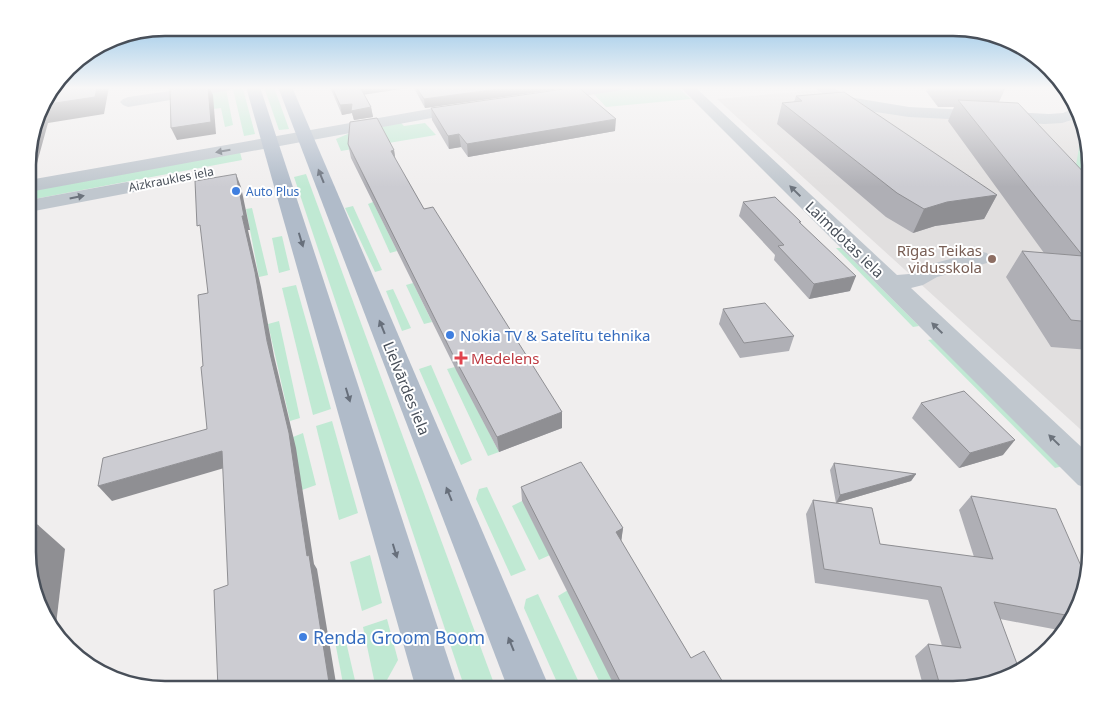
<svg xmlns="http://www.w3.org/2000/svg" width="1118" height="717" font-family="'Noto Sans',sans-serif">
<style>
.education{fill:#e1dfdf}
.green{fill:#c0e9d3}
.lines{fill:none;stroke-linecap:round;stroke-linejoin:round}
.minor{fill:#c0c7ce;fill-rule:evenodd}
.major{fill:#b0bbc9;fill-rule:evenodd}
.wall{fill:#afafb5}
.shaded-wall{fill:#8f8f93}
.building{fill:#ccccd2;stroke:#8f8f93}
.oneway{fill:#6c737c}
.oneway2{fill:#676f7b}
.shop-dot{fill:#3f7fe0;stroke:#fff;stroke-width:2}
.education-dot{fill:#8d6e63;stroke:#fff;stroke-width:2}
.health-dot{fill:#e0444e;stroke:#fff;stroke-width:2}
.labels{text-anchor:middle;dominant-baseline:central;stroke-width:4;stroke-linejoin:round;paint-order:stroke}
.far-street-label{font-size:12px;fill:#484f59;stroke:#fff}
.far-shop-label{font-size:12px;fill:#366cbe;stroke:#fff;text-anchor:start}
.street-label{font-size:15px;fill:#484f59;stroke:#fff}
.education-label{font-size:15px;fill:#785e54;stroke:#fff;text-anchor:end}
.shop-label{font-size:15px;fill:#366cbe;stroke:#fff;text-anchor:start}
.health-label{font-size:15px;fill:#be3a42;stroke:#fff;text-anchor:start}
.near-shop-label{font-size:18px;fill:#366cbe;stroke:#fff;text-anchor:start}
.rim{fill:none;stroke:#484f59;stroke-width:2.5}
</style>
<rect width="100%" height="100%" fill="#f0eeee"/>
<!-- education -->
<path class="education" d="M819,90L841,101L1066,122L1079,118L1090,156V438L717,99Z"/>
<!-- green -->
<g class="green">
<path d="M264,87H274L289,129L279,130Z"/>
<path d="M659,87L678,88L691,99L606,107L593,93Z"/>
<path d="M226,89L233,125L225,127L221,108L205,110L203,93Z"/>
<path d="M233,89H243L255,134L244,136Z"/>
<path d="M401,123L404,126L425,123L436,135L341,151L336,139L350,133Z"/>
<path d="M1082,130L1090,156V192L1075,171Z"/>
<path d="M240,152L242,160L29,200V191Z"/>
<path d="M306,174L496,689H465L294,177Z"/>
<path d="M373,202L397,251L390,253L368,204Z"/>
<path d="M353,206L382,270L375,272L345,208Z"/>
<path d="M252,208L268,275L259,277L246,209Z"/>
<path d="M282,236L290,270L279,273L272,238Z"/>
<path d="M836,248H841L919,326L913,327Z"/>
<path d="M413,283L432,322L424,324L406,285Z"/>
<path d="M296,285L331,409L313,415L282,288Z"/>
<path d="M393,289L411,328L402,331L386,291Z"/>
<path d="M279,321L300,418L290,421L268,324Z"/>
<path d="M934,339L1063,466L1055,468L928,340Z"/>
<path d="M431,365L472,460L461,465L419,369Z"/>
<path d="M455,367L499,452L488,456L447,369Z"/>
<path d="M332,421L358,513L339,520L316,426Z"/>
<path d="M303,433L316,485L302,490L293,437Z"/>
<path d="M487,487L526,570L511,576L476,499L479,489Z"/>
<path d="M522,501L550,555L539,560L512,506Z"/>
<path d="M370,555L382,603L362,611L350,562Z"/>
<path d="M568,590L617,689H603L558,596Z"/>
<path d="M538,594L582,689H560L524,608L526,599Z"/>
<path d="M387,619L398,660L382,689H376L363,627Z"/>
<path d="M344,633L357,689H344L334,636Z"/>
</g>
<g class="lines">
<!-- minor -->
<g class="minor">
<path d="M198,87H232L230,90L225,91L128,107L123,105L120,102L123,99L128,97Z"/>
<path d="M584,87H624L622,90L617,91L547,101L542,99L539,96L542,93L547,91Z"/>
<path d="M680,87H695L897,275L909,274L921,267L979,251L987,253L990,258L987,263L937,277L923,285L911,288L1090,455V489L1078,485Z"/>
<path d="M815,87H832L849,97L909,107L1049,114L1063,113L1075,108L1079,118L1062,123L1045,124L909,117L869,111L839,103L817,90Z"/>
<path d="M469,102L475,104L477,107L475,110L29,192V180Z"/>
<path d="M127,182L134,184L137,188L134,192L29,212V200Z"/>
</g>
<!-- major -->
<g class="major">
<path d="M246,87H260L458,689H416Z"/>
<path d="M278,87H292L550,689H508Z"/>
</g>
</g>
<!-- wall -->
<g class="wall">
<path d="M330,87H414L364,94L371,107L373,117L354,120L352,113L342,115Z"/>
<path d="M414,87H566V88L425,108L415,90Z"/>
<path d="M928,87H1003L1005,89L999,102L1090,179V350L1051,347L1006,277L1022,251L1044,253L948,121L954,107H938L926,91Z"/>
<path d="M796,96L997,195L984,219L935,226L913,233L886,217L777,124L782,103L794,102Z"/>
<path d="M431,108L615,131L468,157L461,147L449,149L432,120Z"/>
<path d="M348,144L394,150L395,159L424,209L562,412V428L499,452L457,372L351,158Z"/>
<path d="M743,202L800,223L850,291L809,299L774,260L775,255L739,216Z"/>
<path d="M723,309L794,336L789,351L740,358L719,324Z"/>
<path d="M921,403L1003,455L959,468L912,418Z"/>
<path d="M834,463L916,474L911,481L836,503L880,544L974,557L959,510L971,496L1085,575L1067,628L1064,631L1000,619L962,689H924L915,656L928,644L942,646L928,600L815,583L806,514L813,500L836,503L830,470Z"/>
<path d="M521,487L623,528L621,541L691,658L727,689H616L522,501Z"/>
</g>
<!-- shaded-wall -->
<g class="shaded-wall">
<path d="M97,87H109L104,114L48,123L37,163L29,164V147L42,105Z"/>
<path d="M208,87H209L213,95L216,134L177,140L171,128Z"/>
<path d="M360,87H414L362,95Z"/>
<path d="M513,87H566V88L425,108L424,99Z"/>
<path d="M352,104L371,107L373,117L354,120L352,113L342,115L340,105Z"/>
<path d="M616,119L615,131L468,157L467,144Z"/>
<path d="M459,134L461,147L449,149L448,136Z"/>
<path d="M394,150L396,163L391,151Z"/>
<path d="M236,174L241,187L250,230H248L261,287L274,356L296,448L314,564L317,569L337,689H330L267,341L242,216Z"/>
<path d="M997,195L984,219L935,226L913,233L924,209L947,202Z"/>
<path d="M856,276L850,291L809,299L814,284Z"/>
<path d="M562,412V428L499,452L497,437Z"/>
<path d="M1015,440L1003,455L959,468L970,453Z"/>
<path d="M222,451L231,466L112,501L98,486Z"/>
<path d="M916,474L911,481L836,503L840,495Z"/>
<path d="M38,525L65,549L55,633L51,628L30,573Z"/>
<path d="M623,528L621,543L616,532Z"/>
</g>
<!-- building -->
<g class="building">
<path d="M55,87H97L95,97L42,105Z"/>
<path d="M186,87H208L211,122L171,128L170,89Z"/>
<path d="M332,87H360L371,107L351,111L352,104L340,105Z"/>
<path d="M416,87H513L424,99Z"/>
<path d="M578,87L616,119L467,144L459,134L448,136L431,108Z"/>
<path d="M966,87H1003L1005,89Z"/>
<path d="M844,92L997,195L947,202L924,209L897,193L782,103L802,101L796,96Z"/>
<path d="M958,100L1018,103L1090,179V322L1071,320L1022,251L1083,256Z"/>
<path d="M377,118L394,150L391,151L424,209L433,207L562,412L497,437L454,357L348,144L350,122Z"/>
<path d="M236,174L244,216H242L255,272L267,341L289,433L307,556L309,555L330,689H218L214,590L228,585L222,451L98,486L103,458L207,429L201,367L203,366L198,295L208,293L200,225L197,226L195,181Z"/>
<path d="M775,197L801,222H799L856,276L814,284L778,246L784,245L743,202Z"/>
<path d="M765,303L794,336L744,343L723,309Z"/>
<path d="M964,391L1015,440L970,453L921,403Z"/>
<path d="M581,462L623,528L616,532L691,658L704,651L727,689H624L521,487Z"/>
<path d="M834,463L916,474L840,495Z"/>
<path d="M971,496L1056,509L1085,575L1071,616L994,602L1020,672L962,689H941L928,644L961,648L941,587L824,569L813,500L872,508L880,544L993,559Z"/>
<path d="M38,525L30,573L29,570V527Z"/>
</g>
<!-- one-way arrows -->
<defs><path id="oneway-solid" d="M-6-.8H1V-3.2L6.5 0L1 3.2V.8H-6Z" transform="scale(1.25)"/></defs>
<g class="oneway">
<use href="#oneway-solid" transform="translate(223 151) rotate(170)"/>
<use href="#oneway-solid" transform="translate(795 191) rotate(-136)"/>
<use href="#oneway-solid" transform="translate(77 197) rotate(-11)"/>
<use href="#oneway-solid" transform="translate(937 328) rotate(-136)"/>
<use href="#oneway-solid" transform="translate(1054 440) rotate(-136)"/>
</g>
<g class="oneway2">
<use href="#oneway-solid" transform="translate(321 176) rotate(-112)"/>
<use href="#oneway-solid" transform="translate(301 240) rotate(73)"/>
<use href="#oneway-solid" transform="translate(382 327) rotate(-112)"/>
<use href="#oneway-solid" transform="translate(348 395) rotate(73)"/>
<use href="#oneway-solid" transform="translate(449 494) rotate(-112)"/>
<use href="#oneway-solid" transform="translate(395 551) rotate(73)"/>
<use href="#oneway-solid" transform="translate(511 644) rotate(-112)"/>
</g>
<!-- sky -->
<linearGradient id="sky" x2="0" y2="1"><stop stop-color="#85bde5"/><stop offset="0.47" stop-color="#f8f7f7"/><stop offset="1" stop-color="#f8f7f7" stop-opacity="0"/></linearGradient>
<rect width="1118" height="187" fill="url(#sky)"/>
<!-- markers -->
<g class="shop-dot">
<circle cx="236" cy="191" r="5"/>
<circle cx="450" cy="335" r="5"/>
<circle cx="303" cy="637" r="5"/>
</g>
<circle class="education-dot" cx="992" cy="259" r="5"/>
<path class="health-dot" d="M458.5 350.5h5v5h5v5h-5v5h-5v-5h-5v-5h5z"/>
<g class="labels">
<!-- far-street labels -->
<g class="far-street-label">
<text transform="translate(171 179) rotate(-11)">Aizkraukles iela</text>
</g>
<!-- far-shop labels -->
<g class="far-shop-label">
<text x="246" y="191">Auto Plus</text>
</g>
<!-- street labels -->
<g class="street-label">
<text transform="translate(845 239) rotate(44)">Laimdotas iela</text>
<text transform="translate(407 388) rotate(68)">Lielvārdes iela</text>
</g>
<!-- education labels -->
<g class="education-label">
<text x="982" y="250">Rīgas Teikas<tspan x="982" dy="17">vidusskola</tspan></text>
</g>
<!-- shop labels -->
<g class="shop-label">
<text x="460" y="335">Nokia TV &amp; Satelītu tehnika</text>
</g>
<!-- health labels -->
<g class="health-label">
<text x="471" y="358">Medelens</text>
</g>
<!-- near-shop labels -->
<g class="near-shop-label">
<text x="313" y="637">Renda Groom Boom</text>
</g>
</g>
<!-- crop -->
<path d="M0 0H1118V717H0ZM165 36H953A129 129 0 0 1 1082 165V552A129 129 0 0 1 953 681H165A129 129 0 0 1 36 552V165A129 129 0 0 1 165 36Z" fill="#fff" fill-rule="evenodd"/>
<path class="rim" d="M165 36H953A129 129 0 0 1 1082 165V552A129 129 0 0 1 953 681H165A129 129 0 0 1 36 552V165A129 129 0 0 1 165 36Z"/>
</svg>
